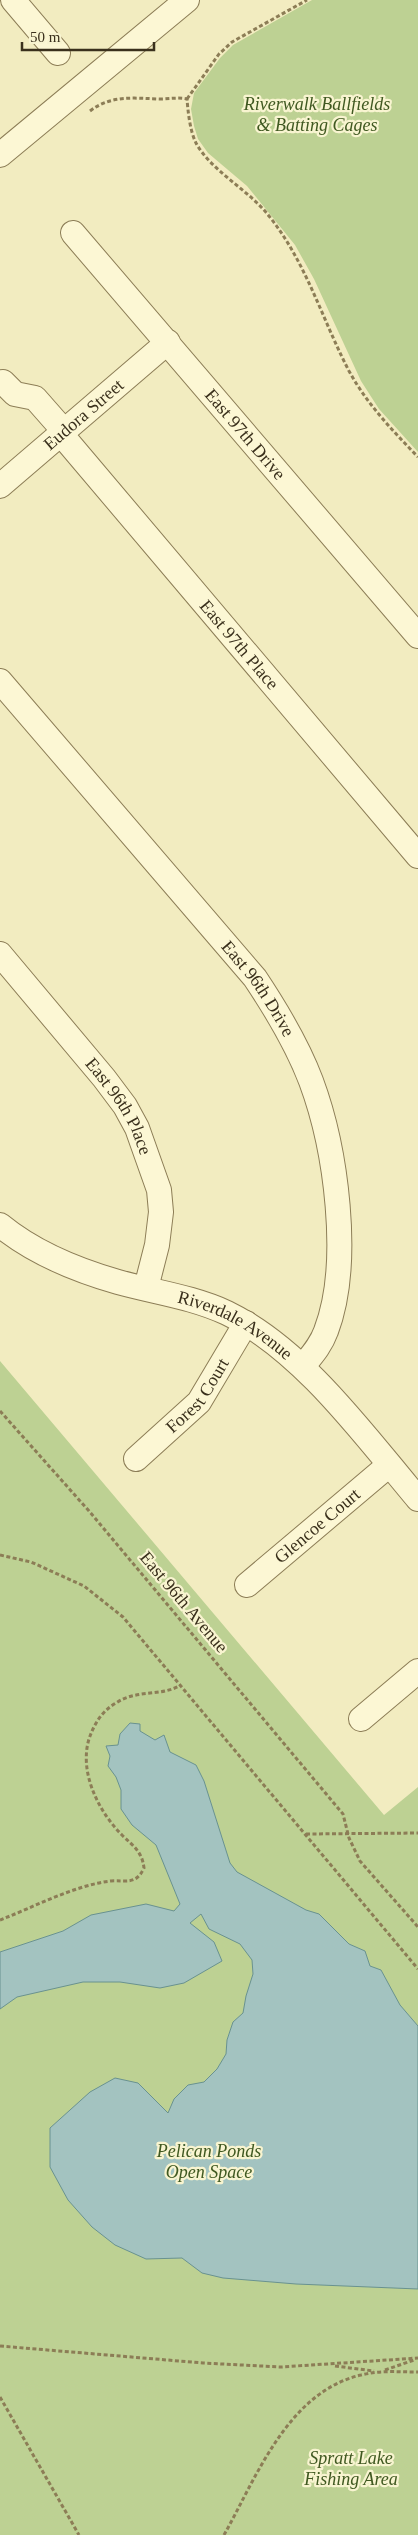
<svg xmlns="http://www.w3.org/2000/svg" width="418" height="2535" font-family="Georgia,serif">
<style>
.green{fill:#bdd193}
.water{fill:#a3c3c0;stroke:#699290}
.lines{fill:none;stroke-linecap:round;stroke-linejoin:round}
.minor-casing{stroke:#8c7d56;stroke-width:26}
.path{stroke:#8c7d56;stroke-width:3;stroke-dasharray:4 2.5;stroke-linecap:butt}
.minor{stroke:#fcf7d4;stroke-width:24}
.labels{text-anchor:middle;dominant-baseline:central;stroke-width:4.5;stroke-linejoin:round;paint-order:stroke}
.park-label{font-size:18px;font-style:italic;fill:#405921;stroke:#f8f4d0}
.street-label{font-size:18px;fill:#3a301c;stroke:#f8f4d0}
</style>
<rect width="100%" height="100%" fill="#f2ecc0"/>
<!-- green -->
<g class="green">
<path d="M312,0H418V452L379,409L361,381L314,279L295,245L247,186L208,153L198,139L194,126L191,109L194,93L220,58L233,45Z"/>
<path d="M0,1361L384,1815L418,1787V2535H0Z"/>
</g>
<!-- water -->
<path class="water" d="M130,1723L140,1724V1731L155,1740L164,1735L170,1752L196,1765L204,1781L230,1863L237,1872L306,1910L319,1914L349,1944L365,1951L370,1966L381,1970L400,2005L418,2026V2289L296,2284L223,2278L202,2273L182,2258L146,2259L115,2245L92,2227L68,2200L50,2167V2128L90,2092L115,2078L138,2083L168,2113L174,2099L188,2085L204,2082L217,2069L226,2054L227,2040L233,2022L243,2013L246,1996L253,1974L252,1960L240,1944L209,1929L201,1914L190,1923L214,1942L222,1961L184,1983L160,1988L120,1982H83L17,1997L0,2009V1952L63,1931L91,1915L146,1904L174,1911L180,1904L156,1845L132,1825L121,1809V1790L116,1777L108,1766L110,1756L106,1746L118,1745L120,1734Z"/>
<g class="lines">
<defs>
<g id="minor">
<path d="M13,0L58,53"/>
<path d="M0,155L187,0"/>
<path id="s1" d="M73,233L418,636"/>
<path d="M3,382L15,394L35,398L64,431"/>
<path id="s2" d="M61,434L418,856"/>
<path id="s3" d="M0,486L168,342"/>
<path id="s4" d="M0,681L255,978C277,1011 297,1044 311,1081C336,1148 352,1263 326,1331C321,1345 312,1355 303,1366"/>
<path id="s5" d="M0,954L104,1078L125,1106L137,1128L159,1190L161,1212L157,1245L146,1288"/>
<path id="s6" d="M0,1225C34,1253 76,1270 118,1282C154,1292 193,1297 227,1313C303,1350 364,1435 418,1499"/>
<path id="s7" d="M136,1459L199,1402L246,1323"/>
<path id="s8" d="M247,1585L389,1465"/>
<path d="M361,1719L418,1671"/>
</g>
</defs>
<!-- minor casing -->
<use href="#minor" class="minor-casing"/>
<!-- path -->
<g class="path">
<path d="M187,99L219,54L232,42L307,0"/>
<path d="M90,111C111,95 133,98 159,99C169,99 177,97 187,99C188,112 190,131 196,143C211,171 249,190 269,216C306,262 322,319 349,371C367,404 392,430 418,457"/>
<path d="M0,1411L89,1511L343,1814L349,1838L360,1861L418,1927"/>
<path d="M0,1555L31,1562L84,1586L123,1617L418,1969"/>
<path d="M306,1834L418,1833"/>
<path d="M0,1920C34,1907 75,1885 111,1881C127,1880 136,1885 144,1868C142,1851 133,1846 122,1835C98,1811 79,1772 89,1739C94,1724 102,1711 116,1703C136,1689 161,1697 181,1685"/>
<path d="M0,2346L203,2363L281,2367L418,2358"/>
<path d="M335,2366L374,2371"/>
<path d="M385,2370L414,2360"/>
<path d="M0,2397L79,2535"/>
<path d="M224,2535C257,2476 288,2392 361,2375C380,2370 399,2372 418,2372"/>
</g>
<!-- minor -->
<use href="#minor" class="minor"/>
</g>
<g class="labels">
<!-- park labels -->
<g class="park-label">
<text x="317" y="104">Riverwalk Ballfields<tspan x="317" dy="21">&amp; Batting Cages</tspan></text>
<text x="209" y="2151">Pelican Ponds<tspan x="209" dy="21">Open Space</tspan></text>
<text x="351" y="2458">Spratt Lake<tspan x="351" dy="21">Fishing Area</tspan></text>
</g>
<!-- street labels -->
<g class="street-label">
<text stroke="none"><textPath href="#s3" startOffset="110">Eudora Street</textPath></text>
<text stroke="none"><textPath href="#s1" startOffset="265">East 97th Drive</textPath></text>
<text stroke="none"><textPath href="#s2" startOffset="276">East 97th Place</textPath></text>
<text stroke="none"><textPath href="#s4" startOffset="402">East 96th Drive</textPath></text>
<text stroke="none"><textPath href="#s5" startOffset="194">East 96th Place</textPath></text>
<text stroke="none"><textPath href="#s6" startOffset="258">Riverdale Avenue</textPath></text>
<text stroke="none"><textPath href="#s7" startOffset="89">Forest Court</textPath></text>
<text stroke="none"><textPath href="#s8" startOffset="92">Glencoe Court</textPath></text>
<text transform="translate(184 1602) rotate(50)">East 96th Avenue</text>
</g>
</g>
<!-- scale -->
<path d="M22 42v8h132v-8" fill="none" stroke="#3a301c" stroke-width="2.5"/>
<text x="30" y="42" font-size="15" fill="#3a301c" stroke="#f8f4d0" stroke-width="4" paint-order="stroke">50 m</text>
</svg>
